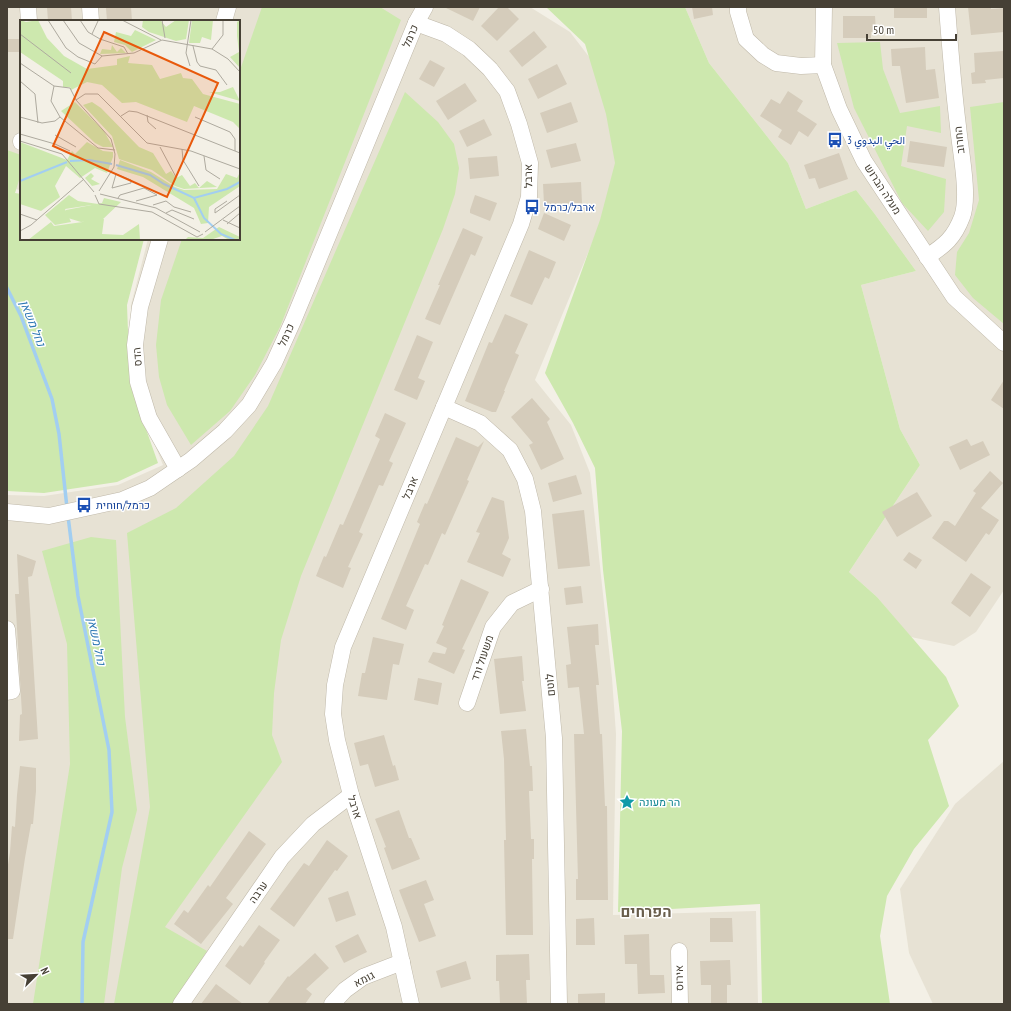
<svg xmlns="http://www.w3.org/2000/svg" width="1011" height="1011" font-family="'PT Sans Narrow',Vazirmatn,Heebo,sans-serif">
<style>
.residential{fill:#e7e2d4}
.green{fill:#cde8ae}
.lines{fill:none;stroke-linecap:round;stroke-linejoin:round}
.stream{stroke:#a2cef1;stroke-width:3.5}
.building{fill:#d5ccbb}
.minor-casing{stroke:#bfb8a9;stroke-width:17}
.minor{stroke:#fff;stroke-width:16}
.labels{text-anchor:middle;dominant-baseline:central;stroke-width:3;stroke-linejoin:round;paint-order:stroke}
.street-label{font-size:11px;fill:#464035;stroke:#fff}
.transit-label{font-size:11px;fill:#164399;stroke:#fff;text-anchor:start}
.culture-label{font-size:11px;fill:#0d838f;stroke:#fff;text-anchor:start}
.water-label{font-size:12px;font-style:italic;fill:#2d77b4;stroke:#fff}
.district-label{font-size:15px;font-weight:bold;fill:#695e4c;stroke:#fff}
.inset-river{fill:none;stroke:#a2cef1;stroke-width:2}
.inset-road{fill:none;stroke:#aeaa9f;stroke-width:1}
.view{fill:#e8590c;fill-opacity:0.15;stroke:#e8590c;stroke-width:2}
.inset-edge{fill:none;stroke:#464035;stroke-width:2}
</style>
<rect width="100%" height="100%" fill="#f3f0e6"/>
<!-- residential -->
<g class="residential">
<path d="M7,7H530L570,32L593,62L618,150L608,205L535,380L571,425L590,473L612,678L616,734L613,915L756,911L758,1004H7V495L44,496L118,485L163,465L157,450L134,383L131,305L148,239H239V21H21V190L7,188Z"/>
<path d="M685,7H1004V590L976,632L954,646L911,637L877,597L849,572L920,465L900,429L861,285L916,271L874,213L856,190L806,209L788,163L709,63Z"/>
<path d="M1004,761V1004H933L909,953L900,889L955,804Z"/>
</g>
<!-- green -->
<g class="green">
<path d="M262,7H380L401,20L280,327L255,375L230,411L191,445L167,405L159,377L156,345L161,300L182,239H239V73Z"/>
<path d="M546,7H685L709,63L788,163L806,209L856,190L874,213L916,271L861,285L900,429L920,465L849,572L877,597L946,677L959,706L928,740L949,806L914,849L887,896L880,936L890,1004H762L760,904L618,912L622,731L603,570L595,468L573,423L545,373L600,220L615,163L606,114L585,44Z"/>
<path d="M880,42L883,69L900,113L940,106L941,133L907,126L901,166L946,179L944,212L928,231L902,203L854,108L837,43Z"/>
<path d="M405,92L438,122L454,144L459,168L455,194L443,229L301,576L281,640L274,693L272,735L282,762L165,927L207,951L173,1004H114L150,807L127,533L176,508L234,456L268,406Z"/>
<path d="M1004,102V324L973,298L955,275L957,252L969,233L979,200L970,107Z"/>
<path d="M7,150L21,155V174L15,193L21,194V239H144L127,305L130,384L158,463L117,482L44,493L7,491Z"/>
<path d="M91,537L116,540L125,717L137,810L122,868L104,1004H33L70,764L67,644L42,551Z"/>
</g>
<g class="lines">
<!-- stream -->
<g class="stream">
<path d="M7,288L21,316L52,399L59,434L67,508"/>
<path d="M68,516L78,596L109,750L112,812L83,942L82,1004"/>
</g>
</g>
<!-- building -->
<g class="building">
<path d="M47,7H71L72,21H48Z"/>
<path d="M131,7L132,21H107L106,8Z"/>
<path d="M444,7H480L473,21Z"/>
<path d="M499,7H507L519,19L497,41L481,26Z"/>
<path d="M692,7H712L713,15L694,19Z"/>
<rect x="894" y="7" width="33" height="11"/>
<path d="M968,7H991V9L1004,8V32L971,35Z"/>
<path d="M843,16H875L876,31L871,32V38H843Z"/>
<path d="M534,31L547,47L522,67L509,51Z"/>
<rect x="7" y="39" width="14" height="13"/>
<path d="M925,47L926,70L935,69L939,98L906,103L900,66H892L891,49Z"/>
<path d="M1004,51V78L985,80L986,83L972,84L971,73L975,72L974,53Z"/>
<path d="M430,60L445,68L434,87L419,79Z"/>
<path d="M557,64L567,84L538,99L528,79Z"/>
<path d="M465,83L477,101L448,120L436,101Z"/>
<path d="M788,91L803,101L797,111L817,124L808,137L799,131L791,145L778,137L782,130L760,116L771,99L780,104Z"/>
<path d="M571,102L578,122L547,133L540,113Z"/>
<path d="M484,119L492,135L467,147L459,131Z"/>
<path d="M910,141L947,147L944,167L907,162Z"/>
<path d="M576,143L581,161L551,168L546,150Z"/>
<path d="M839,153L848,179L819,189L815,178L809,179L804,165Z"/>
<path d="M497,156L499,176L470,179L468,158Z"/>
<path d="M581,182L582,203L544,204L543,184Z"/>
<path d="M475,195L497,203L490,221L470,213V210Z"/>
<path d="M544,213L571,225L564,241L538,229Z"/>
<path d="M463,228L483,237L475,256L471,254L440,325L425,319L440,285H438Z"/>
<path d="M529,250L556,262L549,279L545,277L532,305L510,296Z"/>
<path d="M505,314L528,324L515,353L519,355L504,391H505L496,412H492L465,401L489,342L492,343Z"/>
<path d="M417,335L433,342L418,378L425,381L417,400L394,390Z"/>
<path d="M1004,380V409L991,400Z"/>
<path d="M532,398L550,419L547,422L564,459L541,470L529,445L533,443L511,417Z"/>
<path d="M385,413L406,423L389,461L393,463L383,486L379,485L359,532L363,534L348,567L351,568L343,588L316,576L324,556L326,557L340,524L343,525L380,439L375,436Z"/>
<path d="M456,437L478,447L484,441L467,480L469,481L445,535L442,533L428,565L425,564L406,606L414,610L406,630L381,619L420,524L417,522L425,503L427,504Z"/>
<path d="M967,439L971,446L983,441L990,455L960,470L949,447Z"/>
<path d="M990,471L1003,483L981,508L999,520L989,535L986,533L966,562L932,538L944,521H948L955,526L976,493L973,491Z"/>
<path d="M576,475L582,494L553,502L548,483Z"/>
<path d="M917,492L932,516L897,537L882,512Z"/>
<path d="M492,497L504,501L509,538L502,554L511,559L503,577L467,562L480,533L476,532Z"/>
<path d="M584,510L590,566L558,569L552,514Z"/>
<path d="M909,552L922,560L916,569L903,560Z"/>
<path d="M17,554L36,561L32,576L28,577L38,739L19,741L20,715L22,714L15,594H19Z"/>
<path d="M971,573L991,587L970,617L951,603Z"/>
<path d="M461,579L489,592L462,649L465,650L454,674L428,662L433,652L445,654L447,648L436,643L444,626L442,625Z"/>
<path d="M581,586L583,603L566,605L564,588Z"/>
<path d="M598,624L599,645H595L599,685H596L600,734H602L605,806H607L608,900H576V879H578L574,734H584L579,687L568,688L566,665L571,664L567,627Z"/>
<path d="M373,637L404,644L399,665L393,664L387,700L358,696L362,673H365Z"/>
<path d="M522,656L524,681H522L526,711L500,714L494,659Z"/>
<path d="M418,678L442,683L438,705L414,700Z"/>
<path d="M526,729L530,766H532L533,791H529L531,839H534V859H532L533,935H506L504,840H506L504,759L501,731Z"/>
<path d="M384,735L393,766L395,765L399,780L375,787L368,764L360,766L354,743Z"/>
<path d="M20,766L36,768V791L33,824H31L25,858L13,939H7V871L10,852L12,826L15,827L17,795Z"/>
<path d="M399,810L409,838H411L420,859L392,870L384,848L386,847L375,819Z"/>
<path d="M249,831L266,844L226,898L233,904L201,944L174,924L184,910L188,913L208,885L210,887Z"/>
<path d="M327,840L348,856L337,871L335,870L294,927L270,909L304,863L309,866Z"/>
<path d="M426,880L434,900L424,904L436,936L419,942L399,890Z"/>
<path d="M348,891L356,915L336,922L328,898Z"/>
<path d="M594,918L595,945H576V919Z"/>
<path d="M710,918H732L733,942H710Z"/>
<path d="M259,925L280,940L264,962L265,963L250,985L225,966L240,945L243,947Z"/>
<path d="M358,934L367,952L344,963L335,946Z"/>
<path d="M649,934L650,975H664L665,993L638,994L637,964H625L624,935Z"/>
<path d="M315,953L329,968L306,989L312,994L305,1004H267L288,976L289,977Z"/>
<path d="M529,954L530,980H526L527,1004H500L499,981H496V955Z"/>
<path d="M730,960L731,985H727V1004H711V985H701L700,961Z"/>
<path d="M466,961L471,979L441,988L436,971Z"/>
<path d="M216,984L243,1004H201Z"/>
<path d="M605,993V1004H578V994Z"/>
</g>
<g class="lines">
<defs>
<g id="minor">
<path d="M28,7L29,21"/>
<path d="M90,7L91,21"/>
<path d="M738,7V12L746,39L763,55L776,63L801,66L823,65"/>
<path d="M824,7L823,65L839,109L864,161L954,297L1004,343"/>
<path d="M224,21L228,7"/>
<path d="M21,142V141"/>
<path d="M160,239L140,307L135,345L138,382L149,418L178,469"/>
<path d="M927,257C945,245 954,238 962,217C970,196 960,149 958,126C953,86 950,47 947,7"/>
<path d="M444,407L480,423L510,450L525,479L533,511L554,738L559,1004"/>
<path d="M7,512L49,516L122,500L150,488L191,460L225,431L249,405L274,363L293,321L416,23L425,7"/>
<path d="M7,629L12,691L7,692"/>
<path d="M467,703L493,627L512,603L541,589"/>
<path d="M679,951L680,1004"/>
<path d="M181,1004L282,857L313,824L351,795"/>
<path d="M332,1004L345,990L363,977L402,962"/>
<path d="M411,1004L394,927L351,795L337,740L333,714L335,685L343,647L521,224L529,197L530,163L519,124L507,91L490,69L469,49L446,34L416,23"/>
</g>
</defs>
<!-- minor casing -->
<use href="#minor" class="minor-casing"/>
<!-- minor -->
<use href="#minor" class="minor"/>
</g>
<!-- icons -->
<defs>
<symbol id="bus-bare" viewBox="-9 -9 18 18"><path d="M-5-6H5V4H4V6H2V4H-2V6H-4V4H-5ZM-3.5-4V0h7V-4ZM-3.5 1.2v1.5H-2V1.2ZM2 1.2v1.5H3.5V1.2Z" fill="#1a4fb4" stroke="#fff" stroke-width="2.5" paint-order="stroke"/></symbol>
<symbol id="sight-bare" viewBox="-9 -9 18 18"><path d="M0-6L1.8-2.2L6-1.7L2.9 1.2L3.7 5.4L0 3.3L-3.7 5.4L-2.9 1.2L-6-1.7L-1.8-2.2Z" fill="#0f9aa8" stroke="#fff" stroke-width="2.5" paint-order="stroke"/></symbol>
</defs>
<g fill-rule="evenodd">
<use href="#bus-bare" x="824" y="129" width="22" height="22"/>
<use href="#bus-bare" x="521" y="196" width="22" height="22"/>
<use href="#bus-bare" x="73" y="494" width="22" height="22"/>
<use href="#sight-bare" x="616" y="791" width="22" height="22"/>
</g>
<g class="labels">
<!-- street labels -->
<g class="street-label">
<text transform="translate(410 36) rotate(-67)">כרמל</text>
<text transform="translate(959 140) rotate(-96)">החרוב</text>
<text transform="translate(528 176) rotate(-91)">ארבל</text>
<text transform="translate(883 189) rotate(57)">מעלה הברוש</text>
<text transform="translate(286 335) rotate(-66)">כרמל</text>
<text transform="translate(137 357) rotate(-94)">הדס</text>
<text transform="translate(410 488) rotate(-67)">ארבל</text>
<text transform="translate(482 658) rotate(-71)">משעול ורד</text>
<text transform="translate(550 685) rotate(-95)">לוטם</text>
<text transform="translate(355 807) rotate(72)">ארבל</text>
<text transform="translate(258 892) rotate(-55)">ערבה</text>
<text transform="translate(679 978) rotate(-91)">אירוס</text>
<text transform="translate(364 979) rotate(-28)">גומא</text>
</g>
<!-- transit labels -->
<g class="transit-label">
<text x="847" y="140">الحي البدوي 3</text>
<text x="544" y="207">ארבל/כרמל</text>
<text x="96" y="505">כרמל/חוחית</text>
</g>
<!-- culture labels -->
<g class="culture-label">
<text x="639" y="802">הר מעונה</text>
</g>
<!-- water labels -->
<g class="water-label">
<text transform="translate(33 323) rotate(68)">נחל משאן</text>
<text transform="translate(97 641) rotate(78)">נחל משאן</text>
</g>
<!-- district labels -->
<g class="district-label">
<text x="646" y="911">הפרחים</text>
</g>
</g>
<!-- overview -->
<g transform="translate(20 20)">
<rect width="220" height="220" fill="#f3f0e6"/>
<path d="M0,0L6,2L18,0L27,18L44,36L67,49L97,45V39L110,36L108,43L132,45L140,59L161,53L163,58L172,59L183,74L220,84V109L213,102L174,86L167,102L116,82L102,83L82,65L67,62L51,70L50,67H43V61L0,32ZM123,0H140L146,7L156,0H169L166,19L156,21L129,12L122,7ZM172,0H193L191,20L182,17L180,23H169ZM220,0V48L210,37L219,32L217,16V2ZM115,10L136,20L112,32L105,25L94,22L96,12L111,16ZM92,25L97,32L101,28L106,33L80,34L82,29L91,30ZM213,67L220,81L189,72H200ZM55,82L84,111L93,127H83L75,123L41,91ZM72,82L81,88L119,127L133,133L146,154L151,151L156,158L162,155L170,166L175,163L179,168L187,161L197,167L164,169L155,166L132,150L99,139L92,116L63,85ZM0,122L47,140L52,131L55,134L67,122L83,131L93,132V137L87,153L75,148L60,158L46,146L35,166L40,177L21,191L0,184ZM100,140L131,152L155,167L164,170L197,169L206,154L217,158L220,152V166L189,187L188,203L181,204L174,188L123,157L97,149ZM71,153L74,156L71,159L80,164L72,166L65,158ZM49,175L58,181L78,184L45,189L51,202L35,205L25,195ZM84,178L101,182L82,200L61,202L48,198L46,194V190L82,183ZM84,199L82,214L103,215L119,204L120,220H8L31,202L34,206ZM199,207L220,217V220H209L202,216L190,220L166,219L168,217L183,218Z" fill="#cde8ae"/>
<path class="inset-river" d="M50,141L69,140L92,144M96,145L130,155L144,164L174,178L207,169L220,162M0,161L47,142M174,178L184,198L201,214L215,220"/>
<path class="inset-road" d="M28,0L46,28L58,37L75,44L82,36M43,0L59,23L82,36L114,33L142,20M60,0L68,12L80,19L104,27L108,34M102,0L141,20M142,0L145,18M0,14L51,53M72,14L78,1M142,20L192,29L208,39L220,52M173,26L177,42L180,46L196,50L207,65M192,29L203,15V0M0,43L34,66L50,68L56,80L91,119L95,134L94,147L79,171M170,46L166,33L171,0M0,61L15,74L18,103M34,66L31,81L40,97L78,128L95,130M56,80L65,74H78L127,123L171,131L220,149M127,95L128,102L136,109M101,96L109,91L117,92L220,133M0,97L22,103L35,101L40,97M175,97L210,112L215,119V131M0,114L35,124L50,131M35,115L56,127M0,121L42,134L74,172M140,127L156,157M162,129L163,140L179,166M184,136L186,150L200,159M91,152L111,160V163L92,168L96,154M80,174L136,188L180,212M75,175L79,184L132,192L177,217L183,214M98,178L100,175L124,168L137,175L116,181M207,181L195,189V193L220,175M133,185L146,181L154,187L171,192M146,193L152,190L174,199M0,194L17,200M203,200L220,208M207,204L220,193M0,211L11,205L64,159M185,212L220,186"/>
<path class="view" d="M84,12L198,63L147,177L33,126Z"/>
<rect width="220" height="220" class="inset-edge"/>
</g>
<!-- border -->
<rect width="1011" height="1011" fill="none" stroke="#464035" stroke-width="16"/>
<!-- north arrow -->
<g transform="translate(36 975) rotate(66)" stroke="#ffffff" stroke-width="3" paint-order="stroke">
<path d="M0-3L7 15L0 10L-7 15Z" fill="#464035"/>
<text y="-6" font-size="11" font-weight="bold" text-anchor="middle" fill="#464035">N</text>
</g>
<!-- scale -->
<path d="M867 34v6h89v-6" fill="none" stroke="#464035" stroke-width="2"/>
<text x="873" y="34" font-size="12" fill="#464035" stroke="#ffffff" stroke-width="3" paint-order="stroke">50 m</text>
</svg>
